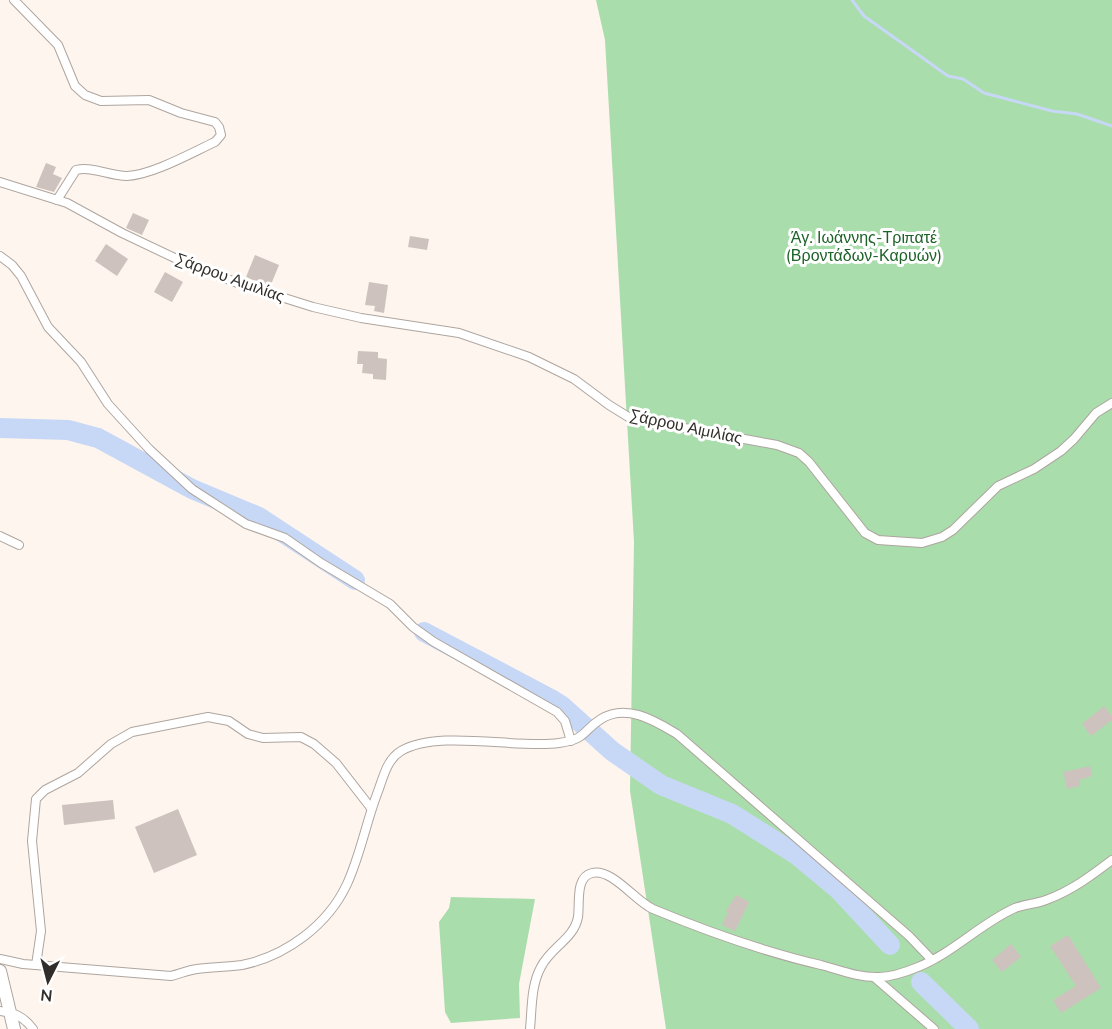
<svg xmlns="http://www.w3.org/2000/svg" width="1112" height="1029" font-family="'Nunito Sans',sans-serif">
<style>
.green{fill:#aaddac}
.lines{fill:none;stroke-linecap:round;stroke-linejoin:round}
.stream{stroke:#c7d8f6;stroke-width:3}
.river{stroke:#c7d8f6;stroke-width:20}
.building{fill:#cdc2bd}
.minor-casing{stroke:#aea59f;stroke-width:10}
.secondary-casing{stroke:#aea59f;stroke-width:14}
.minor{stroke:#fff;stroke-width:8}
.secondary{stroke:#fff;stroke-width:12}
.labels{text-anchor:middle;dominant-baseline:central;stroke-width:6;stroke-linejoin:round;paint-order:stroke}
.park-label{font-size:16px;fill:#1d6227;stroke:#fff}
.street-label{font-size:16px;fill:#302d2a;stroke:#fff}
</style>
<rect width="100%" height="100%" fill="#fef5ee"/>
<!-- green -->
<g class="green">
<path d="M596,0H1112V1029H666L630,791L634,542L605,40Z"/>
<path d="M451,897L535,899L519,984L520,1018L451,1023L445,1012L439,922L449,908Z"/>
</g>
<g class="lines">
<!-- stream -->
<path class="stream" d="M852,0L864,16L948,76L963,79L984,93L1003,98L1052,111L1077,114L1112,126"/>
<!-- river -->
<g class="river">
<path d="M0,428L68,430L98,438L192,489L259,517L355,580"/>
<path d="M424,632L551,699L562,706L612,751L661,785L732,814L797,855L838,889L890,945"/>
<path d="M921,982L969,1029"/>
</g>
</g>
<!-- building -->
<g class="building">
<path d="M46,163L56,167L53,174L62,178L54,192L36,187Z"/>
<path d="M133,213L149,220L142,235L126,228Z"/>
<path d="M410,236L429,239L427,250L408,247Z"/>
<path d="M106,244L128,259L117,276L95,261Z"/>
<path d="M255,255L279,265L270,287L246,277Z"/>
<path d="M165,272L183,282L172,302L154,292Z"/>
<path d="M369,282L388,285L384,313L374,311L375,306L365,305Z"/>
<path d="M358,351L378,352V358L387,359L386,380L373,379V374L362,373L363,364H357Z"/>
<path d="M1104,706L1112,716V720L1091,736L1082,724Z"/>
<path d="M1090,766L1092,776L1079,780L1080,786L1067,789L1063,772Z"/>
<path d="M113,800L115,819L64,825L62,805Z"/>
<path d="M178,809L197,855L154,873L135,827Z"/>
<path d="M736,895L749,902L735,931L722,925L728,912L726,911Z"/>
<path d="M1068,935L1101,988L1061,1013L1053,1000L1076,986L1050,946Z"/>
<path d="M1011,944L1021,957L1002,972L992,960Z"/>
</g>
<g class="lines">
<defs>
<g id="minor">
<path d="M14,0L58,45L75,86L85,95L101,101L149,100L181,113L215,122L219,127L221,135L215,142C191,153 152,175 127,176C109,176 93,166 76,170L57,200"/>
<path d="M0,182L67,203L122,233L181,261L240,284L313,307L361,318L459,333L529,357L574,379L609,405L630,418L777,445L799,453L809,462L865,533L878,540L922,543L942,537L953,530L998,486L1034,469L1061,451L1074,439L1096,413L1112,403"/>
<path d="M0,256L12,265L21,276L48,327L81,362L108,404L149,449L192,489L246,524L285,538L321,563L390,604L413,627L434,642L557,712L565,721L571,741"/>
<path d="M0,536L19,545"/>
<path d="M0,959L23,964L171,976C180,974 188,970 197,969C212,967 227,967 242,965C286,956 328,925 347,884C360,856 366,823 377,794C383,779 386,760 401,751C439,729 515,749 559,743C587,739 582,731 601,719C627,703 655,721 677,734L909,936L932,960"/>
<path d="M36,965L41,931L32,841L36,799L45,790L78,773L111,744L132,732L208,717L229,721L248,734L263,738L301,737L314,744L336,763L371,808"/>
<path d="M874,977L934,1029"/>
<path d="M0,1011C15,1013 23,1016 33,1029"/>
<path d="M530,1029C532,1008 531,985 541,967C551,947 574,939 578,917C580,903 575,877 592,873C612,868 635,901 653,909C706,931 765,952 821,965C840,970 859,978 879,977C892,977 906,972 918,967C953,953 981,923 1015,908C1025,904 1036,904 1046,900C1071,891 1091,876 1112,860"/>
</g>
<path id="secondary" d="M0,971L14,1029"/>
</defs>
<!-- minor casing -->
<use href="#minor" class="minor-casing"/>
<!-- secondary casing -->
<use href="#secondary" class="secondary-casing"/>
<!-- minor -->
<use href="#minor" class="minor"/>
<!-- secondary -->
<use href="#secondary" class="secondary"/>
</g>
<g class="labels">
<!-- park labels -->
<g class="park-label">
<text x="864" y="238">Άγ. Ιωάννης-Τριπατέ<tspan x="864" dy="18">(Βροντάδων-Καρυών)</tspan></text>
</g>
<!-- street labels -->
<g class="street-label">
<text transform="translate(230 278) rotate(20)">Σάρρου Αιμιλίας</text>
<text transform="translate(686 427) rotate(12)">Σάρρου Αιμιλίας</text>
</g>
</g>
<!-- north arrow -->
<g transform="translate(48 981) rotate(186)" stroke="#ffffff" stroke-width="4.5" paint-order="stroke">
<path d="M0-4.5L10 22L0 15L-10 22Z" fill="#302d2a"/>
<text y="-9" font-size="16" font-weight="bold" text-anchor="middle" fill="#302d2a">N</text>
</g>
</svg>
